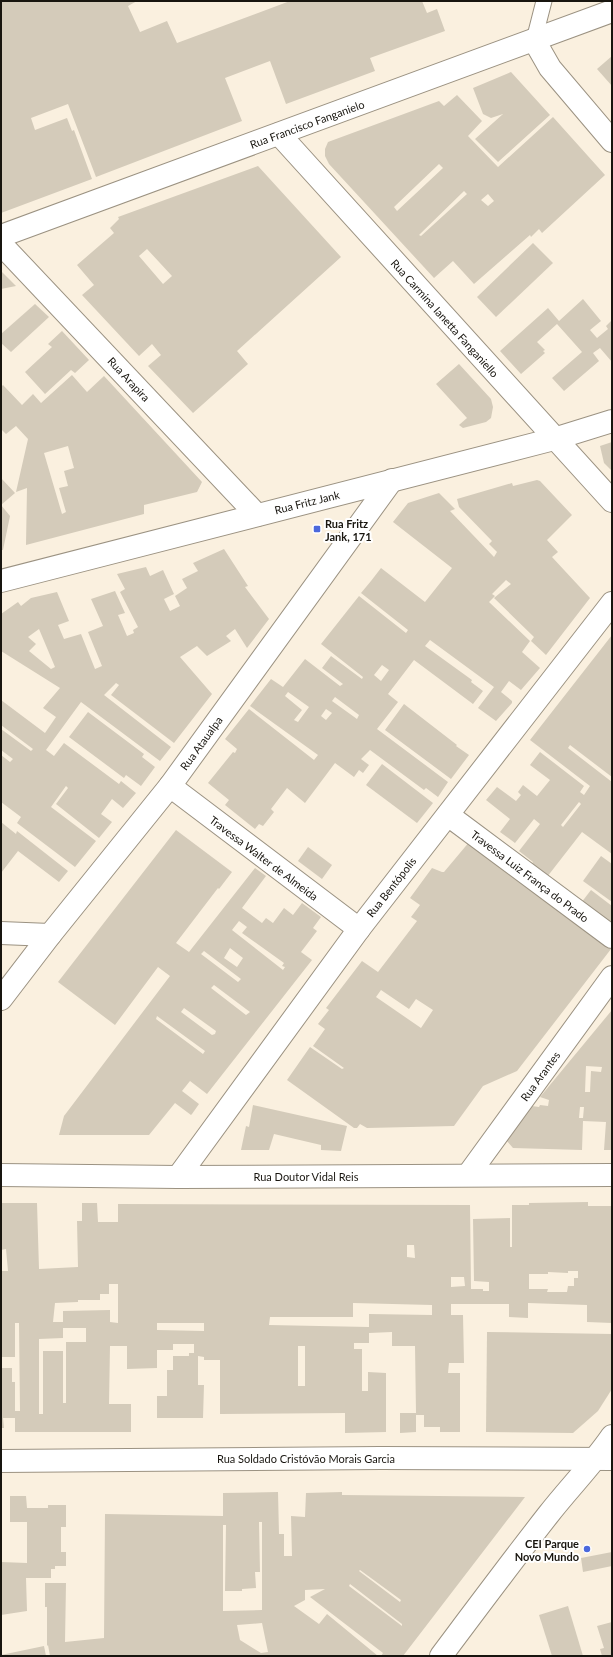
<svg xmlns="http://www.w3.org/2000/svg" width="613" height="1657" font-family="Lato,sans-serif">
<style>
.building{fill:#d4cbba;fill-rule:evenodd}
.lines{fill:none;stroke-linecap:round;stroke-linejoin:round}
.service-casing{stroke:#9b9282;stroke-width:17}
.minor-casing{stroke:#9b9282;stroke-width:24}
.service{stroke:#fff;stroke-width:15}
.minor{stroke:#fff;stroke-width:22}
.poi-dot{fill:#4b68dc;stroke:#fff;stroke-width:1.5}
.labels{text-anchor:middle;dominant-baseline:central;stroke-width:4;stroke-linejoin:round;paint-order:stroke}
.street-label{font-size:11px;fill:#18150f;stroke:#fff}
.poi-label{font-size:11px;font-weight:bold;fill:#18150f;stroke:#fff;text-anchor:start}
</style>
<rect width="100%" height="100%" fill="#faf0df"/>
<!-- building -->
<g class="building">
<path d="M1,1H137L128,6L140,32L167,21L177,43L290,1H422L427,13L437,9L445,31L370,58L375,71L286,104L270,61L225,78L242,121L96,177L68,104L31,118L35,130L67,118L72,131L74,130L92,179L1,213Z"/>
<path d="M612,56V86L597,69Z"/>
<path d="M511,72L550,115L498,162L475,139L503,114L491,118L483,114L473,88Z"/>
<path d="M457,95L482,121L468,136L498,167L553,117L605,175L542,233L539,229L531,237L530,235L474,284L453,261L434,278L329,164L325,156V149L328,142L439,101L444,106ZM439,164L443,168L397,211L394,207ZM464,191L467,194L421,236L419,235ZM488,194L494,201L488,206L481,200Z"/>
<path d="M258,166L341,257L237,351L248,364L193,413L148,366L161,355L152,344L139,356L82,295L94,285L77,265L114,233L110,228L119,219L118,217ZM147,249L172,276L163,284L139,256Z"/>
<path d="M533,243L553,263L496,317L477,297Z"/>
<path d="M1,271L16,286L1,289Z"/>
<path d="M583,299L601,321L590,330L597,338L608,329L606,326L612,320V362L600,348L593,353L599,361L564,391L552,378L582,352L557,324L537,342L545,350L543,351L545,353L521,374L500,351L548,308L559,321Z"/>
<path d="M35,304L49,317L11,352L1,343V334Z"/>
<path d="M62,331L89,360L75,373L71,370L45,394L25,372L52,347L48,344Z"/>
<path d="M459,364L491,399L493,407L491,418L486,422L463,428L459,425L467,418L436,384Z"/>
<path d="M72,375L87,392L104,376L202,482L197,492L144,505V514L26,545L27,488L16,492L28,439L16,426L6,434L1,429V387L3,385L22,405L33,394L41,403ZM68,446L74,468L64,471L68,486L59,488L66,512L62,514L44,453Z"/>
<path d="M612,442V471L604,463L600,446Z"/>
<path d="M1,478L15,493L1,505L10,516L3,550H1Z"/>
<path d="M537,480L540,481L572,515L547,540L558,552L552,557L590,598L546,655L531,641L534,637L494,598L511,584L506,580L492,594L495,596L489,602L530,641L522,652L540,668L521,690L509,681L501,692L512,701V703L496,721L478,708L494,687L430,640L425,646L472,680L471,682L483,691L473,704L414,660L388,694L398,702L377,729L448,782L438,797L426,788L424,790L370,750L361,759L369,765L363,773L359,770L354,777L335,763L305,803L287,788L271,809L274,812L263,826L259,824L255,829L225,805L229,800L208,783L233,752L235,753L237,749L225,739L249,709L314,760L318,755L250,706L271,679L283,687L305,659L340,686L343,684L322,668L331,656L362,679L363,677L321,644L359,596L406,633L408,630L361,593L371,581L381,568L425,602L452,568L393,522L408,503L439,493L455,509L450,511L494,557L497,552L489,544L492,541L459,507L457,499L512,483L513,486ZM382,665L389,670L381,681L374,675ZM288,692L309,707L298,722L294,720L302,710L285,696ZM335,697L359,715L357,719L332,701ZM326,709L332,713L326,720L321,716Z"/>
<path d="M224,549L248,586L245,587L269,619L247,648L235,629L226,636L231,641L207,656L197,646L180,657L212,694L174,743L111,695L119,685L116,683L104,695L171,747L160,761L81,702L46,750L54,756L64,743L119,784L121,781L136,793L123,808L112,799L101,814L112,822L99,838L56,804L68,788L66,786L51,807L96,841L75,867L17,823L21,817L1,802V755L10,762L13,759L1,750V729L31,751L33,749L1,725V700L45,733L56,717L43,708L60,688L1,651V614L18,602L21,606L31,598L57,592L69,621L58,625L64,639L81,634L95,669L102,666L88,632L103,626L91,599L115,591L125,613L118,615L127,636L134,633L133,630L138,627L120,592L125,589L117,574L146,567L150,576L163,570L174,594L164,599L170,611L180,606L175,596L187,588L182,579L198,571L193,563ZM39,629L55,667L51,669L29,651L36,644L28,637Z"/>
<path d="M612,635V777L570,745L568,748L612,782V854L582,832L547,877L531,865L533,862L519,851L540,824L534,819L515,843L500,832L510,819L486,800L497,787L516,801L521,795L518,792L523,785L537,796L550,780L530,765L540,752L584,786L580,792L584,795L590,786L530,740ZM579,802L581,804L563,827L561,825Z"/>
<path d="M404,704L457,745L456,746L469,755L451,779L385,730Z"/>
<path d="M88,712L144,754L142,757L155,767L141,786L126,775L124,778L69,737Z"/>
<path d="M382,764L433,803L417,823L366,785Z"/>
<path d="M1,822L16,834L17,831L68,871L59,882L18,851L1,873Z"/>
<path d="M176,830L232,872L219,889L218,888L176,943L189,952L255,868L266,876L242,908L262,923L266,918L273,923L284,908L293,915L302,903L321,917L313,928L317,931L301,952L312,960L207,1094L190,1081L182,1091L199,1104L192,1114L191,1115L175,1103L149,1135H59L64,1116L170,976L158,967L115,1025L58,982ZM239,921L247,927L242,933L284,963L282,966L285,967L283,970L232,930ZM230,948L243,958L237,967L224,958ZM204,951L241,979L238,982L201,954ZM214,985L250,1012L246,1015L211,988ZM184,1008L216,1031L215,1034L212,1035L181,1012ZM157,1016L205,1051L203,1054L156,1019Z"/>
<path d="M470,841L611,949L517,1071L483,1086L454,1126L367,1128L360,1124L357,1128H354L287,1080L310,1047L342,1069L344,1068L313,1046L325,1029L318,1024L329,1010L326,1008L362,961L378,972L417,921L411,917L420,905L410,898L432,868L442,872H444ZM381,990L409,1009L416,999L433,1010L421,1028L376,997Z"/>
<path d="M308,847L332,865L322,879L298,861Z"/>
<path d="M601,856L612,864V902L583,881Z"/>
<path d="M591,890L612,906V925L581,903Z"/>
<path d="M612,1010V1150H604L606,1122L583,1121L582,1150L513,1148L506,1140L532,1106L539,1107L540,1105L548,1106L549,1100L540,1097ZM586,1066L602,1067L601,1072L591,1071L590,1092H585ZM580,1107H584L583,1118H579Z"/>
<path d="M253,1105L347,1126L341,1151L321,1150V1145L274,1134L269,1150H241L246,1126L249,1127Z"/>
<path d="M588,1202V1206H612V1323L587,1322V1305L528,1303V1318L509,1317V1304H451V1315H463L464,1363H449L448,1373H460V1432H440V1427H424V1415H416V1432L400,1433V1413H416L415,1346H392V1332L369,1333V1343H354V1349H362V1391H368V1372L386,1373V1432L345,1433V1413L220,1414V1360H204V1357L198,1356V1385H204L203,1418H157V1396H167V1370H173V1356H189V1353H194V1344H173V1350H157V1368L127,1369V1346H110L109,1404H131V1432H15V1418H3L4,1428H1V1368H12V1382H15V1411H20L19,1323H15V1357H1V1271H8L6,1249L1,1250V1203H37L39,1269L78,1267L77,1221H82V1203H97L98,1222H118V1204L470,1205L471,1289H483V1291H489V1282L474,1281L473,1219L510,1218V1247H512V1205H529V1203ZM407,1245H414L415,1258L407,1257ZM568,1271H578V1278H574V1286H568L567,1292H547L548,1289H529V1274H548V1272L568,1273ZM451,1277H464L465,1286L451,1287ZM109,1284H118V1323L110,1322V1310L63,1311V1322H53L55,1303L78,1302V1300H100V1294H109ZM353,1303L432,1305V1315L369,1314V1327L269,1325L270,1317H353ZM157,1323H204V1331L157,1330ZM63,1328H86V1342H66V1403H63V1351H43V1414H39V1339L63,1338ZM298,1346H305V1386H298Z"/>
<path d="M487,1332L612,1334V1389L598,1411L573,1433L486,1432Z"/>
<path d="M278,1492L279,1534H284V1556H292L291,1516L305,1517L306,1493L342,1492V1495L525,1497L403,1656H381L383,1653L310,1597L325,1589L305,1590V1600L294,1606L319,1624L327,1614L378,1656H50L48,1645L47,1646V1607H45V1583H66L65,1642L104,1638L105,1514L223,1516V1493ZM259,1522H262V1610L223,1611V1525H226L225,1591H242V1589L256,1588L255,1572H260ZM360,1570L401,1600L400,1602L359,1571ZM350,1584L402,1624V1626L349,1586ZM262,1623L268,1652L261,1653L240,1640L237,1625Z"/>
<path d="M10,1496H26L27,1508H48V1505H66V1527H61V1552H66V1566H55V1569H51V1578H26L27,1611L1,1615V1562L27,1563V1522H10Z"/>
<path d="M612,1552V1566L583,1572L581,1558Z"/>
<path d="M568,1606L583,1656H552L539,1615Z"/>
<path d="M612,1622V1656H602L600,1649L604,1648L597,1626Z"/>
<path d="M44,1646L46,1656H1V1655Z"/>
</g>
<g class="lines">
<defs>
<path id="service" d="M534,40L544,1"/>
<g id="minor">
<path d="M534,40L550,68L612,141"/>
<path d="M279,134L612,501"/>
<path d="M1,236L612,11"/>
<path d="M1,244L257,515"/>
<path d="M1,581L554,439L612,421"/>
<path d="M170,786L359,929"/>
<path d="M448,815L612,937"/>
<path d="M1,933L50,935"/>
<path d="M1,999L50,935L170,786L392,480"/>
<path d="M1,1175L178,1177L612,1175"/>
<path d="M468,1175L612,977"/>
<path d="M178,1177L359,929L612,603"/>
<path d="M1,1461L381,1458L612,1459"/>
<path d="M441,1656C477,1608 512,1561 548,1515C569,1488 593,1464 612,1436"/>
</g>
</defs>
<!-- service casing -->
<use href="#service" class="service-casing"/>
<!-- minor casing -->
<use href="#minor" class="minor-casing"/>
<!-- service -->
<use href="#service" class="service"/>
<!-- minor -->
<use href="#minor" class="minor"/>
</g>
<!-- markers -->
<g class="poi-dot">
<rect x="313" y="525" width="8" height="8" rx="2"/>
<circle cx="587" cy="1549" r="4"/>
</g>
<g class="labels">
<!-- street labels -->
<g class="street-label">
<text transform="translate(307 124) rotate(-20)">Rua Francisco Fanganielo</text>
<text transform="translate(445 318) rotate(48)">Rua Carmina Ianetta Fanganiello</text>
<text transform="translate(129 379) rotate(47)">Rua Arapira</text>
<text transform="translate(307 502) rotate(-14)">Rua Fritz Jank</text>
<text transform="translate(201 743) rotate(-54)">Rua Ataualpa</text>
<text transform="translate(264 858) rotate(37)">Travessa Walter de Almeida</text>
<text transform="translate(530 876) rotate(37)">Travessa Luiz França do Prado</text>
<text transform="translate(391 887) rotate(-52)">Rua Bentópolis</text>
<text transform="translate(540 1076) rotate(-54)">Rua Arantes</text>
<text x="306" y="1176">Rua Doutor Vidal Reis</text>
<text x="306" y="1458">Rua Soldado Cristóvão Morais Garcia</text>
</g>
<!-- poi labels -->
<g class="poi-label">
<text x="325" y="523">Rua Fritz<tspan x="325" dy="13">Jank, 171</tspan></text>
<text x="579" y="1543" text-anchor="end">CEI Parque<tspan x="579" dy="13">Novo Mundo</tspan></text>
</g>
</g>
<!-- border -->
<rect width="613" height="1657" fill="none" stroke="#18150f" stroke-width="4"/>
</svg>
